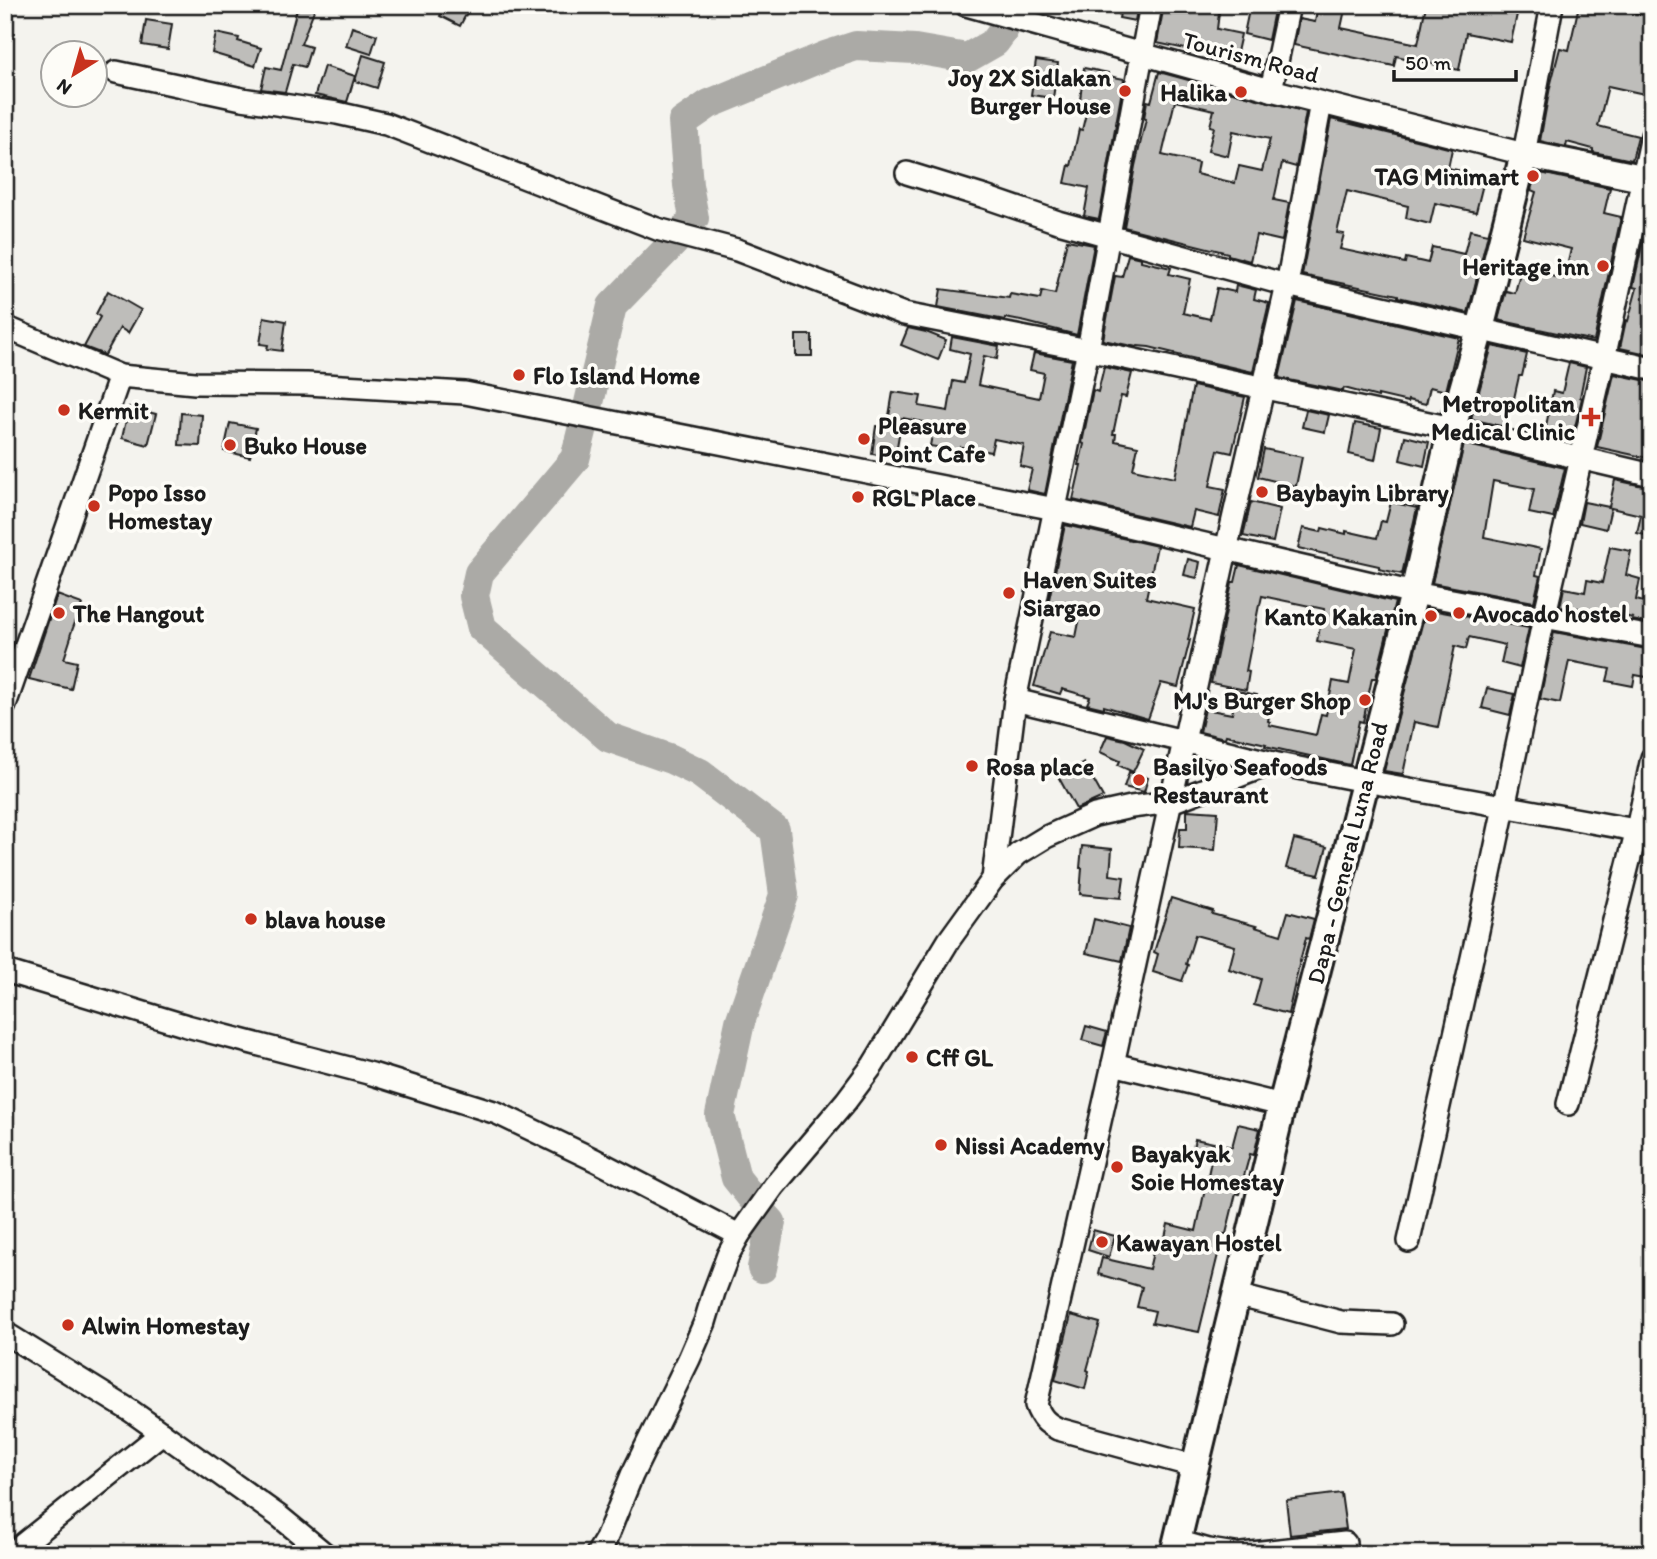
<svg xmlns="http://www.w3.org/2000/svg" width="1657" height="1559" font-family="Itim,sans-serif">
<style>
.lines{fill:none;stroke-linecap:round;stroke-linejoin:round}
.river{stroke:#abaaa6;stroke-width:30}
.building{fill:#bebdba;stroke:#1c1c1c;stroke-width:2;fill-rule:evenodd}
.minor-casing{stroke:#1c1c1c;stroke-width:26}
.major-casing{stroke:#1c1c1c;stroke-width:32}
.minor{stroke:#fdfcf7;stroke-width:21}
.major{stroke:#fdfcf7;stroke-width:26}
.poi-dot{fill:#c8321e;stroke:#fdfcf7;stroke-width:2.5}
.labels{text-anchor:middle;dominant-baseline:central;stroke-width:7;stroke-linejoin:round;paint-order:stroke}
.street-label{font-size:24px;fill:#1c1c1c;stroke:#fdfcf7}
.poi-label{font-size:24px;font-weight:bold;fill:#1c1c1c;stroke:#fdfcf7;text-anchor:start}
</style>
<rect width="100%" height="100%" fill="#f4f3ee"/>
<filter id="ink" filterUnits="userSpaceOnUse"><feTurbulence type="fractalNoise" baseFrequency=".0143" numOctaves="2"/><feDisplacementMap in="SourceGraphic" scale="14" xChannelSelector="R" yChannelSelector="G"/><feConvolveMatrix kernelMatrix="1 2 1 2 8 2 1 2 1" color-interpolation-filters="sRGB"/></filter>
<g filter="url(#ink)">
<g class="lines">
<!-- river -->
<g class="river">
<path d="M1010,6V5"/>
<path d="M685,229L694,218L688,185L683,122L709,104L825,56L856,46L915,49L967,58L995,42L1003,31"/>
<path d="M588,407L612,306L675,241"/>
<path d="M584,423L575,459L479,573L474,596L482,628L608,737L671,759L700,773L775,830L784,895L740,1022L720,1115L736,1178L752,1198"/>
<path d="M762,1268L771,1222L762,1212"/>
</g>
</g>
<!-- building -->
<g class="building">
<path d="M298,5H316L301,44L311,47L305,67L293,64L285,92L261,89L266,67L281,70Z"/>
<path d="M445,5H471L460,26L440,16Z"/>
<path d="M1122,5H1138L1135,21L1119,18Z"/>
<path d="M1164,5H1220L1217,29L1241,34L1235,61L1213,56L1214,55L1157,43Z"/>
<path d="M1250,5L1274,11L1268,40L1244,34Z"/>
<path d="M1318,5H1346L1341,28L1418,44L1426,5H1519L1511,42L1466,33L1459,70L1396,56L1394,66L1294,45L1299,19L1315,22Z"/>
<path d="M1579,5H1604L1648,16L1645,29L1652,31V84L1649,95L1608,86L1598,126L1638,136L1632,160L1593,152V149L1567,142L1566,147L1540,141L1550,87L1560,48L1569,50Z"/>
<path d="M146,20L172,24L168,49L142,45Z"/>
<path d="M352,27L377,35L371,54L346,46Z"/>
<path d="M216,33L239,38L238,41L261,48L255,66L212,53Z"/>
<path d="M363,55L385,62L377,88L355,81Z"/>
<path d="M1036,60L1058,63L1053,98L1031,95Z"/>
<path d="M324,66L355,76L347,102L315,95Z"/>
<path d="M1084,68L1109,73V76L1124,79L1099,219L1084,216L1089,188L1065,183L1069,165L1071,166L1079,129L1082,130L1089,101L1080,100Z"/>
<path d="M1159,72L1306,112L1296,167L1282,163L1274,200L1289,203L1282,241L1256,235L1250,261L1228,255V253L1124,227L1135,166L1146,119L1144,118L1147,101L1151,102ZM1175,101L1214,110L1210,126L1214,127L1208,151L1228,156L1233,131L1270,139L1262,171L1239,166L1235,183L1196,174L1198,163L1162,155Z"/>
<path d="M1331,119L1452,149L1448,168L1485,176L1476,212L1435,203L1430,224L1406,218L1408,206L1347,191L1337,233L1344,234L1340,249L1405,263L1406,258L1428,263L1432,247L1464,254L1470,230L1488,234L1468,313L1398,297V295L1302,275Z"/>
<path d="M1536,172L1610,188L1604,213L1621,217L1594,341L1498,320L1506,291L1515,293L1521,269L1564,279L1571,249L1523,237L1536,192L1531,190Z"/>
<path d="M1647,223L1652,225V355L1620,348L1626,320L1628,321L1637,288L1633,287Z"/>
<path d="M1067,240L1094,245L1077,335L1026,322L1005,318V320L938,307L941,289L1009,298L1010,294L1040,299L1042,291L1055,294Z"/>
<path d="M1128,255L1141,258V261L1171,268L1169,274L1190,279L1183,313L1210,319L1217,288L1235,292L1236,285L1256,290L1254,299L1269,303L1253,372L1174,354V353L1149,347L1138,346L1137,347L1103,340L1115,276L1122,277Z"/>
<path d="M108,291L141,310L128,333L120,328L105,355L84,347L100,317L96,314Z"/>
<path d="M1297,301L1459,338L1446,391L1430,387L1426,404L1408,400V402L1378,395V397L1344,388L1343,391L1334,389L1279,378Z"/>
<path d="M264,317L286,321L282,351L267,349L268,345L260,344Z"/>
<path d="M908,328L926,332L946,340L938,360L901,345Z"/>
<rect x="796" y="335" width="16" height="21"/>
<path d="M952,337L999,346L997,359L984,356L978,385L1039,398L1044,373L1030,370L1034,353L1072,360L1045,494L1027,490L1032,469L1020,466L1024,445L994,439L991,452L961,447L960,451L930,446L934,424L902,418L895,458L872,454L876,426L887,428L893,392L921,396L919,406L948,411L953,381L964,383L970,354L950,349Z"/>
<path d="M1492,346L1527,354L1522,376H1519L1513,403H1511L1505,427L1471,419Z"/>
<path d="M1569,363L1586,367L1580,397L1582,398L1571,443L1544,436L1553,391L1562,393Z"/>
<path d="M1104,367L1132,373L1126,397L1121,396L1113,434H1116L1115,441L1138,446L1133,469L1175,478L1193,386L1245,397L1232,453L1218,450L1210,486L1225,489L1219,517L1194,511L1190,527L1073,500L1081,465H1079L1084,444L1082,443L1093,390L1098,392Z"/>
<path d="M1614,374L1652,382V459L1597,447Z"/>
<path d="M129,407L156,414L148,445L122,438Z"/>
<path d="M1306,410L1329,415L1325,432L1302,427Z"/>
<path d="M181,413L202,415L200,446L179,445Z"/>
<path d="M230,423L256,428L250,457L224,451Z"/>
<path d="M1355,423L1381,428L1375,460L1349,454Z"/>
<path d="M1405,436L1429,442L1424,466L1400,460Z"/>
<path d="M1464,444L1565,468L1553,518L1529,513L1534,489L1493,481L1484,537L1541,549L1536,575L1540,576L1534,602L1432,583Z"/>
<path d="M1264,449L1302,457L1296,486L1258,477Z"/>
<path d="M1615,480L1652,488V537L1637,533L1641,515L1611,508L1606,529L1580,523L1584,502L1609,507Z"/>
<path d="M1251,502L1280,509L1273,542L1243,536Z"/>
<path d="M1391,502L1417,508L1402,574L1379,569V566L1298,548L1303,528L1321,532L1322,528L1346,534V531L1377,538L1381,521L1386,522Z"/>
<path d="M1065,525L1157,546L1146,598L1195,609L1188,640H1190L1178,687L1161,683L1148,719L1104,706V708L1087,704L1090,697L1062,689L1060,694L1034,686L1050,632L1076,637L1081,612L1048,604Z"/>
<path d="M1610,547L1631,551L1626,575L1640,579L1636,600L1652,604V624L1632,620L1633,618L1608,613L1607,615L1578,608L1577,610L1560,607L1564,588L1585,592L1587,580L1602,583Z"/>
<path d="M1188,559L1200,562L1197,578L1184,575Z"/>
<path d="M1239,565L1395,602L1376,678H1372L1363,722L1359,721L1350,765L1265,746L1266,744L1226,735L1225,738L1200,732L1205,709L1232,714L1237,691L1257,695L1255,703L1271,707L1268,721L1270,722L1269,725L1316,735L1321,714L1326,715L1333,681L1349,684L1356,649L1317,641L1324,609L1262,596L1260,605H1259L1246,671L1249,672L1246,690L1211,683L1232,582H1235Z"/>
<path d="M57,595L82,604L70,636L71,637L64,659L77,662L71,689L29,679Z"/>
<path d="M1426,609L1529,628L1520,668L1501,663L1505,645L1469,637L1466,649L1455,646L1438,727L1414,722L1403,774L1384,771Z"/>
<path d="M1554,632L1652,650V678L1635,675L1633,686L1607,681L1610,669L1569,661L1560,703L1540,699Z"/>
<path d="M1487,688L1515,694L1510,715L1482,708Z"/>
<path d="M1107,736L1125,740L1144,749L1133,772L1118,765L1120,761L1100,752Z"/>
<path d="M1084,763L1103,797L1076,809L1059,778Z"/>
<path d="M1129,772L1148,778L1144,792L1124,787Z"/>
<path d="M1187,810L1218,812L1215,850L1179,848L1180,828H1187Z"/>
<path d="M1294,839L1327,847L1319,875L1286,868Z"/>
<path d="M1082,846L1112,849L1110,875L1124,877L1121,898L1080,894L1082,868H1080Z"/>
<path d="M1171,898L1213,911L1212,914L1256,926L1255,927L1281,935L1288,912L1314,919L1309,939L1306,938L1299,965L1288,1014L1254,1005L1261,979L1229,969L1235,946L1195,935L1186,964L1188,965L1182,981L1153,972L1158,954L1154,952Z"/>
<path d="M1094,919L1129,928L1122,961L1086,953Z"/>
<path d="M1086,1026L1107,1032L1103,1046L1082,1040Z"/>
<path d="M1238,1124L1260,1129L1254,1155L1250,1154L1239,1194L1236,1193L1226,1234H1223L1199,1332L1152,1323L1155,1311L1137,1307L1142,1287L1098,1274L1102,1258L1149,1269L1155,1244L1163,1246L1168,1224L1196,1231L1211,1161L1191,1157L1195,1139L1232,1147Z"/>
<path d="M1093,1230L1115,1236L1109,1257L1088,1250Z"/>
<path d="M1071,1315L1100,1323L1087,1370L1089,1371L1085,1389L1055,1380Z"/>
<path d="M1341,1493L1346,1529L1290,1535L1286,1500Z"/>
</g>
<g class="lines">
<defs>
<g id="minor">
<path d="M966,5L1271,90L1524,154L1552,5"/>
<path d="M1151,5L1088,350L1452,428L1652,475"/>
<path d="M116,72L242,99L337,113L386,124L657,229L737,250L904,314L1088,350L1015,700L993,879"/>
<path d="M1271,90L1289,5"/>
<path d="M907,173L985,197L1058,222L1287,285L1652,369"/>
<path d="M5,327L120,376L195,383L307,384L465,393L1055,509L1414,593L1652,637"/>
<path d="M1015,700L1273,763"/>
<path d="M5,705L120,376"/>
<path d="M5,971L187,1026L372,1074L497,1113L595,1160L739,1235"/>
<path d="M1113,1064L1282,1105"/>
<path d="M1568,1104L1637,829L1652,758"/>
<path d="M1409,1241L1476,940L1544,618L1604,359L1652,136"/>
<path d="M1236,1295L1341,1322L1392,1324"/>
<path d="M5,1333L131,1411L280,1517L325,1554"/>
<path d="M1194,1466L1058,1429C1046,1423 1041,1418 1036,1405L1113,1064L1226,550L1287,285L1321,103"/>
<path d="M1177,1541L1209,1550L1235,1554"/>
<path d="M11,1554L162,1433"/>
<path d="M597,1554L606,1539L632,1475L689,1359L705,1322L714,1292L728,1255L739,1235L774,1186L846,1101L873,1065L949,940L993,879L1018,854L1046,837L1095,815L1131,807L1171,802L1273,763L1365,781L1652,833"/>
<path d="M1242,1554L1345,1543"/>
</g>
<path id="major" d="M1174,1554L1282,1105L1414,593L1452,428L1480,329L1524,154L1652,180"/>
</defs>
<!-- minor casing -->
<use href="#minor" class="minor-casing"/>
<!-- major casing -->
<use href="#major" class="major-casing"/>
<!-- minor -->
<use href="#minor" class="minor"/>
<!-- major -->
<use href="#major" class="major"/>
</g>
</g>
<!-- markers -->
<g class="poi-dot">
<circle cx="1125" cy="91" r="7"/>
<circle cx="1241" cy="92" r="7"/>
<circle cx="1533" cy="176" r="7"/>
<circle cx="1603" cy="266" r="7"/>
<circle cx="519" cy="375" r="7"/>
<circle cx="64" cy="410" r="7"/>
<path d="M1587.5 406.5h7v7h7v7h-7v7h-7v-7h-7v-7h7z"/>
<circle cx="864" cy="439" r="7"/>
<circle cx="230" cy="445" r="7"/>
<circle cx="1262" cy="492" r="7"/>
<circle cx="858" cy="497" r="7"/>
<circle cx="94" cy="506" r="7"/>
<circle cx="1009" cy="593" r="7"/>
<circle cx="59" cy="613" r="7"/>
<circle cx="1459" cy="613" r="7"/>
<circle cx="1431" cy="616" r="7"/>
<circle cx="1365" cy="700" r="7"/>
<circle cx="972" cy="766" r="7"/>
<circle cx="1139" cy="780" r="7"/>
<circle cx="251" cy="919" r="7"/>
<circle cx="912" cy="1057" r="7"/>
<circle cx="941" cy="1145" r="7"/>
<circle cx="1117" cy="1167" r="7"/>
<circle cx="1102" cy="1242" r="7"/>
<circle cx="68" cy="1325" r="7"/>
</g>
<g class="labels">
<!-- street labels -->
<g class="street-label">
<text transform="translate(1251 57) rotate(15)">Tourism Road</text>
<text transform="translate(1347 853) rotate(-76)">Dapa - General Luna Road</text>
</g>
<!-- poi labels -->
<g class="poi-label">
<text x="1111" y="77" text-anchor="end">Joy 2X Sidlakan<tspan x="1111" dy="28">Burger House</tspan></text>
<text x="1227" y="92" text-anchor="end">Halika</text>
<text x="1519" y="176" text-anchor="end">TAG Minimart</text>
<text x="1589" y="266" text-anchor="end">Heritage inn</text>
<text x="533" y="375">Flo Island Home</text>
<text x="1575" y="403" text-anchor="end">Metropolitan<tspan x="1575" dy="28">Medical Clinic</tspan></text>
<text x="78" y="410">Kermit</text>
<text x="878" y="425">Pleasure<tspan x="878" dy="28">Point Cafe</tspan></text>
<text x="244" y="445">Buko House</text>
<text x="108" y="492">Popo Isso<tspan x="108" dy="28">Homestay</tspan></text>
<text x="1276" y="492">Baybayin Library</text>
<text x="872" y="497">RGL Place</text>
<text x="1023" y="579">Haven Suites<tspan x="1023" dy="28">Siargao</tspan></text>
<text x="73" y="613">The Hangout</text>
<text x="1473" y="613">Avocado hostel</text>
<text x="1417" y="616" text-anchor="end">Kanto Kakanin</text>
<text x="1351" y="700" text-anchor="end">MJ's Burger Shop</text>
<text x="986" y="766">Rosa place</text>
<text x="1153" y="766">Basilyo Seafoods<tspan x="1153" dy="28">Restaurant</tspan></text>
<text x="265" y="919">blava house</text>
<text x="926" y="1057">Cff GL</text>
<text x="955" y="1145">Nissi Academy</text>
<text x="1131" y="1153">Bayakyak<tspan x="1131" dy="28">Soie Homestay</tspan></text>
<text x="1116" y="1242">Kawayan Hostel</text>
<text x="82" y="1325">Alwin Homestay</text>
</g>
</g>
<!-- margin -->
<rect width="1657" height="1559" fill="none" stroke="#fdfcf7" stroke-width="28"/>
<rect x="14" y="14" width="1629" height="1531" fill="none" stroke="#1c1c1c" stroke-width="2.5" filter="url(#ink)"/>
<!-- north arrow -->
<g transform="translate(74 74) rotate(217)"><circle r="33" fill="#fdfcf7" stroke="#a3a29f" stroke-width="2"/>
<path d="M0-5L12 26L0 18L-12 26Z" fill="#c8321e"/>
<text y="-10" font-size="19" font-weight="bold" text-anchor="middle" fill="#1c1c1c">N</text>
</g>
<!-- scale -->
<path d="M1394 70v10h122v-10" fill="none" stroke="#1c1c1c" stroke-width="3.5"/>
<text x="1405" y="70" font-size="21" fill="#1c1c1c" stroke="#fdfcf7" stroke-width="5" paint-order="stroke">50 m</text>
</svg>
